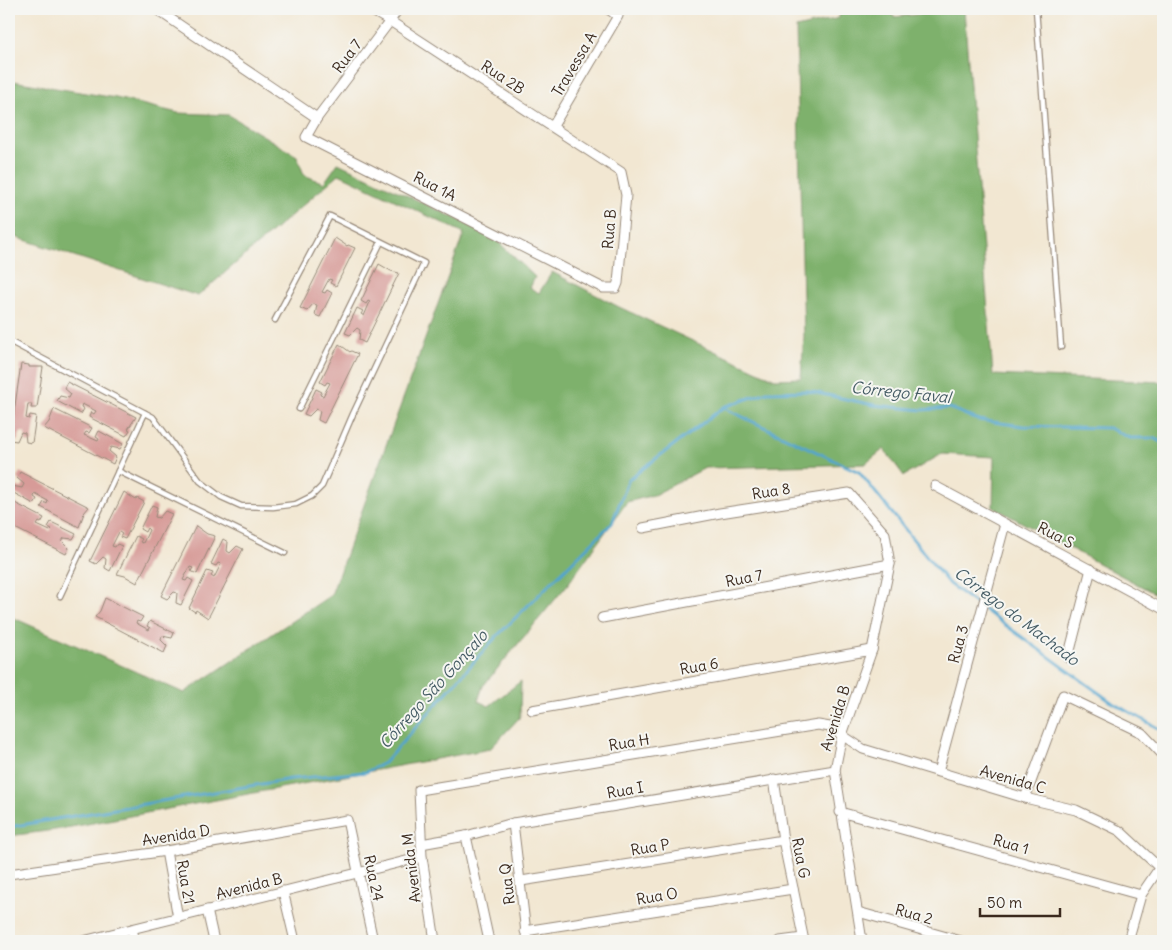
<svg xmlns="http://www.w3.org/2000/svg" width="1172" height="950" font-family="Delius,sans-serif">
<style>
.forest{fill:#7eb16c;stroke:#5c6e45}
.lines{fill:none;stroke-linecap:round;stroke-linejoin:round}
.stream{stroke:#52a5ce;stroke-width:3}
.building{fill:#d79b98}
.service-casing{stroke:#968878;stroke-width:7}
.minor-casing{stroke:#968878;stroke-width:11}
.service{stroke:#fff;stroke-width:4.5}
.minor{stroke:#fff;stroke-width:9}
.labels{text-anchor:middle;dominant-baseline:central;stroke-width:4;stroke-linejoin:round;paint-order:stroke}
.street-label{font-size:15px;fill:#3b2a1e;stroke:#f6f6f2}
.water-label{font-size:16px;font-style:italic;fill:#445b64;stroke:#f6f6f2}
</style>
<rect width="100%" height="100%" fill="#f6f6f2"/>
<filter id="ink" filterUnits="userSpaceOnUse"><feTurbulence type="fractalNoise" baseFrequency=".02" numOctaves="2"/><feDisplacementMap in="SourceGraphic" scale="10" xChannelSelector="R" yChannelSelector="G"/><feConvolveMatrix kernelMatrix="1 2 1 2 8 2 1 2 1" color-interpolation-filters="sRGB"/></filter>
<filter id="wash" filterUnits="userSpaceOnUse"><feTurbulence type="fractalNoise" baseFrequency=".0096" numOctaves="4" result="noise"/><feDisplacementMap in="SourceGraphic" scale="20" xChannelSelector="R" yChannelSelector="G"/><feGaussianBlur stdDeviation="1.12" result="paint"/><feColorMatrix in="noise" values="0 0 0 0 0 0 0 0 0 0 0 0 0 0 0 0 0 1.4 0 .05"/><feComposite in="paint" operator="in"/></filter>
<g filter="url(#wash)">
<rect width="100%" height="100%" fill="#f2e7d2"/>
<!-- forest -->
<path class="forest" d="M840,9H891L893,17L964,10L993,375L1163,382V598L993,507L994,457L942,454L904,476L884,449L865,464L705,468L654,495L627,502L568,584L483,686L478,701L489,706L521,681L520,717L490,749L55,830L9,836V616L184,693L331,595L464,233L339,174L198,296L9,235V106L13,81L116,98L178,113L229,115L297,156L304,175L324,183L338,163L491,235L535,277L530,288L539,293L552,272L619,307L775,379L801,378L804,337L796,28L839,18Z"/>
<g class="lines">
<!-- stream -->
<g class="stream">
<path d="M724,408L859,472L949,584L1110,701L1163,731"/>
<path d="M9,827L291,779L366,772L384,763L496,637L612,523L629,479L724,407L767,392L808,391L874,405L922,410L950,408L978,420L1023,426L1109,428L1130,438H1153L1163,443"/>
</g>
</g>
<g id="blocks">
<!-- building -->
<g class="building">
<path d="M335,238L347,246L348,245L355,248L336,286L330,283L332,280L329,279L322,292L325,293L327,290L332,293L320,317L315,315L317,305L313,304L307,311L300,308Z"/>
<path d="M379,264L391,271L399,273L365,343L359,340L360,330L357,328L350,335L345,333L357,308L363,311L361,314L364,316L370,302L368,301L366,304L361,301Z"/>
<path d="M339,344L350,352L351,351L358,354L324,423L318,420L320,411L316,409L309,416L304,414L316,389L322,392L320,395L323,396L330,383L327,382L325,385L320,382Z"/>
<path d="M21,364L29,365V367H43L37,408H31L32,404H28L26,418L29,419L30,415L36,416L32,443L26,442L25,433L21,432L17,441L10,440Z"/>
<path d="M67,382L136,417L128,429L130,430L126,436L89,417L91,412L94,414L96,411L82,404L81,407L84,409L81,414L57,401L60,396L69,398L71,394L64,388Z"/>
<path d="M54,409L92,428L89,433L86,432L84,435L98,441L99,439L96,437L99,431L123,444L120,449L111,447L109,451L116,457L113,464L44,428L49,422Z"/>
<path d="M20,472L89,507L84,513L79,527L41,507L44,502L47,504L48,501L35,494L34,497L37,499L34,504L10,491L12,486L22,488L24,484L17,478Z"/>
<path d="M124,492L136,500L137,498L144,502L125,539L120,537L122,534L119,532L112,546L115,547L117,544L122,546L110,571L105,568L106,559L103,557L96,564L90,561Z"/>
<path d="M9,500L44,518L41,523L39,522L37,525L50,531L52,529L48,527L51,522L76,534L73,539L64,538L62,541L69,548L66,554L9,525Z"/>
<path d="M152,505L157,507L155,517L159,518L165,511L172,514L137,583L125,576L117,574L136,536L142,539L140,542L143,543L149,530L147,528L145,532L140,529Z"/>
<path d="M196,526L207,534L215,536L197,574L191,571L193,568L190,567L183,580L186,581L188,578L193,581L181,605L176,603L177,593L174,592L167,599L161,596Z"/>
<path d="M223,539L228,542L227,551L230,553L237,546L243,549L208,618L196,610L195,612L189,608L207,571L213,573L211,576L214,578L221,564L218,563L216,566L211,564Z"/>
<path d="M105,598L143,617L140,622L137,621L136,623L149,630L150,628L147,626L150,621L174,633L172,638L162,636L161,640L167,646L164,653L95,617L100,611Z"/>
</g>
</g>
</g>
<g filter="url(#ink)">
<use href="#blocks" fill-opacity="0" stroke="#968878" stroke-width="1"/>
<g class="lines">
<defs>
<g id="service">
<path d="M1036,9L1061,347"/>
<path d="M9,341L153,417L200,481L221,497L241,506L273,507L296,504L312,496L322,486L353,414L424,263L330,216L275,320"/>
<path d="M299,409L381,242"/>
<path d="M118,471L285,553"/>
<path d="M60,596L145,413"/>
</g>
<g id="minor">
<path d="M156,9L317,118"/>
<path d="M369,9L390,21L621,172L626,195L618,283L616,288H603L306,137L317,118L390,21L398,9"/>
<path d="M553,126L618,16L608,9"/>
<path d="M935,486L1163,609"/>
<path d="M643,528L720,513L849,493L885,534L890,564L872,650L842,735L835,770L862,941"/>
<path d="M602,618L890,564"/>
<path d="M1068,658L1091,569"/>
<path d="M532,710L872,650"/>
<path d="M938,772L1005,524"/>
<path d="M774,779L783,840L804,941"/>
<path d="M1025,798L1063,695L1142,733L1163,755"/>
<path d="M840,812L1141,895"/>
<path d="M513,823L527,941"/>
<path d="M466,836L489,941"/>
<path d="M421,844L466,836L513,823L835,770"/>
<path d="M166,851L178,918"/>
<path d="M9,874L166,851L347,820L373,941"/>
<path d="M521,881L783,840"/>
<path d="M283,891L295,941"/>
<path d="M207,910L214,941"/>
<path d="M858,912L961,941"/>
<path d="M132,929L135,941"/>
<path d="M525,931L793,889"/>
<path d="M83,941L422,857"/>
<path d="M435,941L422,857L419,790L818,725L830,727L863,749L1025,798L1076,810L1120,831L1163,871"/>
<path d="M780,941L803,938"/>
<path d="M1128,941L1141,895L1160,867"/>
</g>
</defs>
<!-- service casing -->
<use href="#service" class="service-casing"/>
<!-- minor casing -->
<use href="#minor" class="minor-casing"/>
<!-- service -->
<use href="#service" class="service"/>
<!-- minor -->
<use href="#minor" class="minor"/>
</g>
</g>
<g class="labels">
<!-- street labels -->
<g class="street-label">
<text transform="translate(347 56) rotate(-53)">Rua 7</text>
<text transform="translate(574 64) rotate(-59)">Travessa A</text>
<text transform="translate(503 77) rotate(33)">Rua 2B</text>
<text transform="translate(435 186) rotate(27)">Rua 1A</text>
<text transform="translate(609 229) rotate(-85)">Rua B</text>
<text transform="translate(771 491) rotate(-9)">Rua 8</text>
<text transform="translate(1056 535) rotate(28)">Rua S</text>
<text transform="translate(744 578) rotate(-11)">Rua 7</text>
<text transform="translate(958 644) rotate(-75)">Rua 3</text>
<text transform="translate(699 666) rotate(-10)">Rua 6</text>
<text transform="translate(835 718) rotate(-73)">Avenida B</text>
<text transform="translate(629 742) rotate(-9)">Rua H</text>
<text transform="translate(1013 779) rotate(16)">Avenida C</text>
<text transform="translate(625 790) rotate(-10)">Rua I</text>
<text transform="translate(176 835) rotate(-9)">Avenida D</text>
<text transform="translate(1011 844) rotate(16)">Rua 1</text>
<text transform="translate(650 847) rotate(-9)">Rua P</text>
<text transform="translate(801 858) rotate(79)">Rua G</text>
<text transform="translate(411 868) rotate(-97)">Avenida M</text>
<text transform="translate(374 878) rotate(78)">Rua 24</text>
<text transform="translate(186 882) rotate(80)">Rua 21</text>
<text transform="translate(507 884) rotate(-97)">Rua Q</text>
<text transform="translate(249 886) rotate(-14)">Avenida B</text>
<text transform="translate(657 896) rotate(-9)">Rua O</text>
<text transform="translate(914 914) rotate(16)">Rua 2</text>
</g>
<!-- water labels -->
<g class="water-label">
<text transform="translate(901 392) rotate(6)">Córrego Faval</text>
<text transform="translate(1017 616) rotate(37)">Córrego do Machado</text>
<text transform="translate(433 689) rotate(-48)">Córrego São Gonçalo</text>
</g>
</g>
<!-- margin -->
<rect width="1172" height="950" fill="none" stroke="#f6f6f2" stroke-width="30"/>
<!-- scale -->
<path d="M980 908v8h80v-8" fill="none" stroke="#3b2a1e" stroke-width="2.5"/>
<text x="987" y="908" font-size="15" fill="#3b2a1e" stroke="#f6f6f2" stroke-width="4" paint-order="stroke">50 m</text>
</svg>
